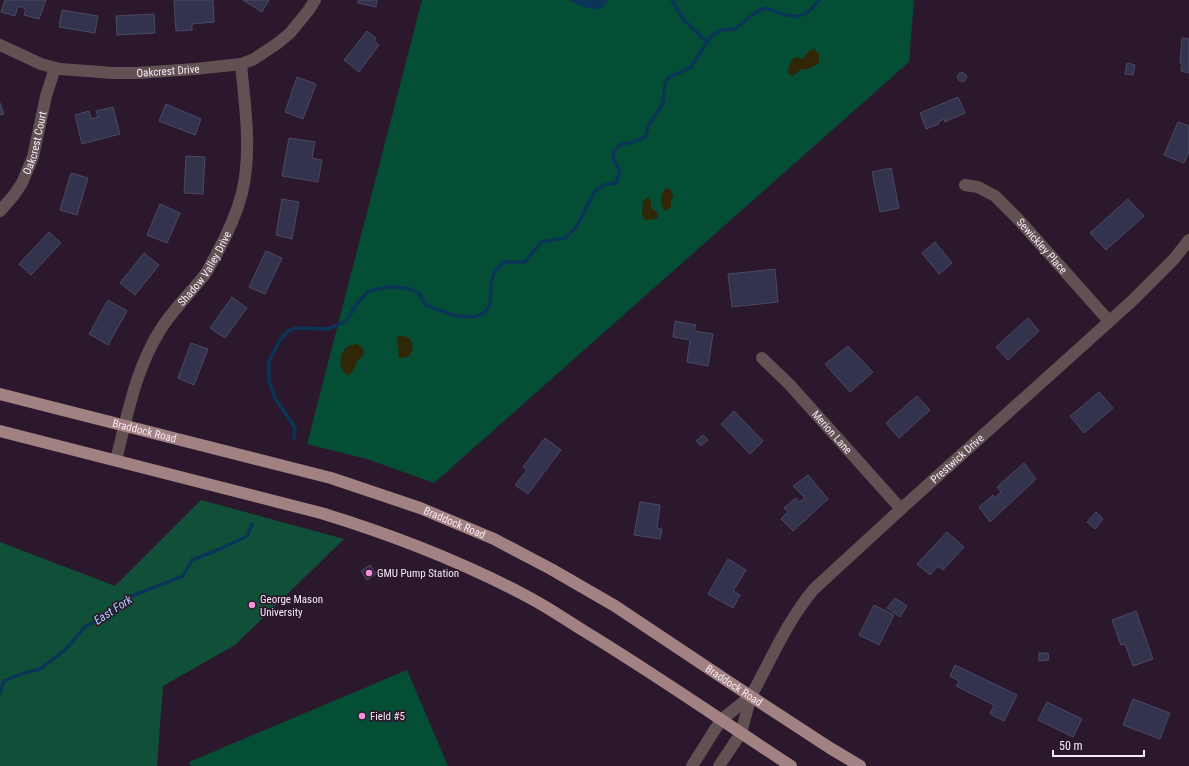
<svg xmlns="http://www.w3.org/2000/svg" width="1189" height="766" font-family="'Roboto Condensed',sans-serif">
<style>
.green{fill:#044e35}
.forest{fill:#115038}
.sand{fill:#2f2706}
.water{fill:#0a3557}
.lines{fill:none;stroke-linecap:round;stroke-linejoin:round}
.stream{stroke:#0a3557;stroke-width:3.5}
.building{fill:#34334d;stroke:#4a4965}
.minor{stroke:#615152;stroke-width:12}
.tertiary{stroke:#615152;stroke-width:12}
.primary{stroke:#a18182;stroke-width:12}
.poi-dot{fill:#f291d6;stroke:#2c182c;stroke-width:1.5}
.labels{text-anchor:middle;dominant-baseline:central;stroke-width:3.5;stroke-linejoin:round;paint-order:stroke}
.street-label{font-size:11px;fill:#f7e9f6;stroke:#2c182c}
.poi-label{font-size:11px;fill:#f7e9f6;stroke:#2c182c;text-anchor:start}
.water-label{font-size:12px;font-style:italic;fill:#a7d3fc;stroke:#2c182c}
</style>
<rect width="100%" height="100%" fill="#2c182c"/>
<!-- green -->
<g class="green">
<path d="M422,0H914L909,62L434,483L367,459L307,444Z"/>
<path d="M407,670L448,766H191L189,762Z"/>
</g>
<!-- forest -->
<path class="forest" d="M201,500L344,539L235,645L163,686L157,766H0V542L115,586Z"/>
<!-- sand -->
<g class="sand">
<path d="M814,49L819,54V63L809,69H804L800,70L793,76L790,75L788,72C790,63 792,54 802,59L809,51Z"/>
<path d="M666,188C671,189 673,192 673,197L671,199V207L665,211C659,204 660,194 666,188Z"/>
<path d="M648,197L651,202V208L657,212L658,217L656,219L645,220L642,215L643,201Z"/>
<path d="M398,336C407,335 415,340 412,350C412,352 410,354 409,356L404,358H399L398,355C401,348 395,343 398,336Z"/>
<path d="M356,344C366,347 366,356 357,361C354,367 355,373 347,375C339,369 338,354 346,348C349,345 352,345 356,344Z"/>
</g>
<!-- water -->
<path class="water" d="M569,0H608C601,17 580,6 569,0Z"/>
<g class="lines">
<!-- stream -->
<g class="stream">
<path d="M672,0L684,20L707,42"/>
<path d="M294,438L295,428L288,417L276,400L269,381V361L280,340L288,331L295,328L328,329L346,321L359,301L369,291L387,287H398L410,289L420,294L425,305L456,316L476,317L486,311L490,305L491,284L494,272L504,262H525L541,242L565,238L576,228L595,191L604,185L616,183L620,170L614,161L613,152L621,144L633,142L645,137L649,125L663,103L665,84L668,78L691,67L707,42L714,34L721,30L735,29L751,16L760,10L767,8C789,18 803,23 819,0"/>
<path d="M0,693L4,681L24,673L40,669L65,650L86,626L109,615L127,598L183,576L192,560L220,549L247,536L252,524"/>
</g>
</g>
<!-- building -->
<g class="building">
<path d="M5,0H46L39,19L24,15L26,9L18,6L15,16L1,12Z"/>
<path d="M174,0H213L214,22L192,24V30L176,31Z"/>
<path d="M243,0H269L262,12Z"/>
<path d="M358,0H377L376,7L358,3Z"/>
<path d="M62,10L98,16L95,33L59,27Z"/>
<path d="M154,14L155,33L117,35L116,16Z"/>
<path d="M367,31L376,38L374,41L379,45L359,72L344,60Z"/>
<path d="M1182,38L1189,39V73L1181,71L1182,64L1180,63Z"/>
<path d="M1127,63L1135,65L1133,75L1125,74Z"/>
<circle cx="962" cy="77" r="4.5"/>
<path d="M297,77L316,84L303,119L285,112Z"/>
<path d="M958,97L965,113L945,122L944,119L938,122L939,124L926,129L920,113Z"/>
<path d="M0,103L4,114L0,115Z"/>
<path d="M166,104L201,119L195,135L159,121Z"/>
<path d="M113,107L120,134L82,144L75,115L89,111L91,119L98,117L96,111Z"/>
<path d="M1178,122L1189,126V151L1184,163L1164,155Z"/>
<path d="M289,138L315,142L312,158L322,160L318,182L282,176Z"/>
<path d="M186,156L205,157L203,194L184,193Z"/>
<path d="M891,168L899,208L880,212L872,172Z"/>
<path d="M71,173L88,178L77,215L60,210Z"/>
<path d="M282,199L299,202L292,239L276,235Z"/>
<path d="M1128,199L1144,216L1106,250L1090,233Z"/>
<path d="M160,204L180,213L167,243L147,235Z"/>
<path d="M49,232L61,243L31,275L19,264Z"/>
<path d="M935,242L952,263L939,274L922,253Z"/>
<path d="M266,251L282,258L265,294L249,287Z"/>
<path d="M144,253L159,265L135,295L120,283Z"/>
<path d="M775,269L778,302L732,307L728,274Z"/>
<path d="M232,297L247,308L225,338L210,328Z"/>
<path d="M108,300L127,311L108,345L89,334Z"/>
<path d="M1028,318L1039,331L1008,360L996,347Z"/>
<path d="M675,321L696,325L694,331L713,334L708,366L687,362L690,340L673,337Z"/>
<path d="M191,343L208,349L194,385L178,378Z"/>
<path d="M848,346L873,372L850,392L825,364Z"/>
<path d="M1099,392L1113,408L1084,433L1070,416Z"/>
<path d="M917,396L930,410L899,438L886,423Z"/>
<path d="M734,411L763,441L750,454L721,424Z"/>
<path d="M703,435L708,440L701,446L696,441Z"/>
<path d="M545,438L561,450L528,494L515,485L527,470L523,467Z"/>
<path d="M1024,463L1036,479L990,522L979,507L993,495L995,498L1001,492L997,487Z"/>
<path d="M808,475L828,499L793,531L781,519L788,512L784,508L796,498L799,502L805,498L793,486Z"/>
<path d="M640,502L660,505L657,528L662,529L660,539L634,535Z"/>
<path d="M1096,512L1103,519L1095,529L1087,522Z"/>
<path d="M947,532L964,547L943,570L938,566L930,575L917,564Z"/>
<path d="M728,559L746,570L733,591L740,595L733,608L708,594Z"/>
<path d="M370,565L376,574L367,580L361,571Z"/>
<path d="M895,598L907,606L900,617L887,608Z"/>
<path d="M874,605L894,615L879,645L859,635Z"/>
<path d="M1136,611L1153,659L1133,666L1125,644L1121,645L1112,620Z"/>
<path d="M1039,653H1048L1049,660L1039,661Z"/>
<path d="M955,665L1017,695L1004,721L990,714L994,705L956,686L959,681L950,676Z"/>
<path d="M1133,699L1170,713L1160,739L1123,725Z"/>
<path d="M1047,702L1082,719L1073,737L1038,720Z"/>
</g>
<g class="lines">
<!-- minor -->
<g class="minor">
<path id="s1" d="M0,45L41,64L60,69L113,73H137L195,69L241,64L254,59L278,43L290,33L308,11L315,0"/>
<path id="s2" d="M965,185L978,187L995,196L1019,220L1109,321"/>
<path id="s3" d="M0,211L14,195L22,183L33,157L46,96L55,68"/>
<path id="s4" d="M762,358L790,385L901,509"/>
<path id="s5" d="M116,460C127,417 135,371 159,332C172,310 191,293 206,273C209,268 212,262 215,257C226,237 236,216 242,193C252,151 245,107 241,64"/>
<path id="s6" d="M751,696C771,660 787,621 814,589L901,509L1132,301L1174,259L1189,240"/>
</g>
<!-- tertiary -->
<g class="tertiary">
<path d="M692,766L721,720L751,696"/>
<path d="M719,766L741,733L751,696"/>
</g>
<!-- primary -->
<g class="primary">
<path id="s7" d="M0,394L331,478L420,508L494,539L551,569L615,606L729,682L830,748L860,766"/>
<path d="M0,431L321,513C393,535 463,562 530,598C549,608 566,620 584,631C655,674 722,721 791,766"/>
</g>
</g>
<!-- markers -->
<g class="poi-dot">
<circle cx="369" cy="573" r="4"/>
<circle cx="252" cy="605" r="4"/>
<circle cx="362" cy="716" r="4"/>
</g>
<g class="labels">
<!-- street labels -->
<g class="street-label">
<text stroke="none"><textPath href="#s1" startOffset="173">Oakcrest Drive</textPath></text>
<text stroke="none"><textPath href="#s3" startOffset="78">Oakcrest Court</textPath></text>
<text stroke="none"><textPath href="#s2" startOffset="101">Sewickley Place</textPath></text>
<text stroke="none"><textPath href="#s5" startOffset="214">Shadow Valley Drive</textPath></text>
<text stroke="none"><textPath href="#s7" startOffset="149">Braddock Road</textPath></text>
<text stroke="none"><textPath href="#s4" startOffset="102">Merion Lane</textPath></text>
<text stroke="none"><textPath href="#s6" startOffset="318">Prestwick Drive</textPath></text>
<text stroke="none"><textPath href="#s7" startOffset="473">Braddock Road</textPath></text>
<text stroke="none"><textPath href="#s7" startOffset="797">Braddock Road</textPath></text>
</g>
<!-- poi labels -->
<g class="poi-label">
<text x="377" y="573">GMU Pump Station</text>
<text x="260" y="599">George Mason<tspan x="260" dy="13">University</tspan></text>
<text x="370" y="716">Field #5</text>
</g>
<!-- water labels -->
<g class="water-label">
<text transform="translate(113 610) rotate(-33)">East Fork</text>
</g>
</g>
<!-- scale -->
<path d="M1053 750v6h91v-6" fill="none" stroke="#f7e9f6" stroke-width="2"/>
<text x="1059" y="750" font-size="12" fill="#f7e9f6" stroke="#2c182c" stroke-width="3" paint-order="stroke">50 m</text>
</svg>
